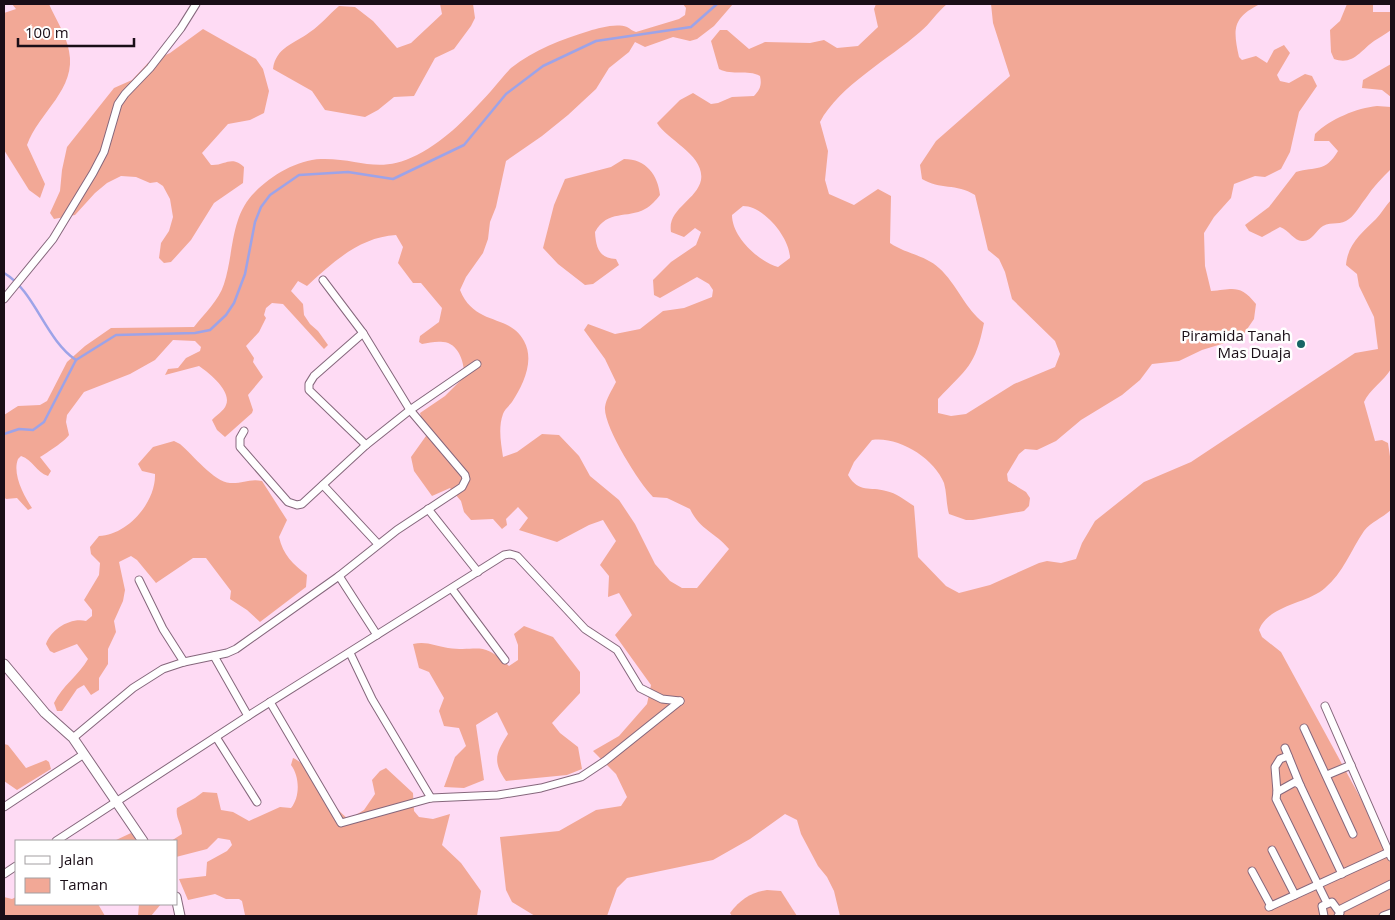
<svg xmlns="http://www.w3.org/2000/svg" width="1395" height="920" font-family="'Open Sans',sans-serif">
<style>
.green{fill:#f2a896;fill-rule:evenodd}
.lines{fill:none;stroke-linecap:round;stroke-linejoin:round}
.stream{stroke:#9da3e8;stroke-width:2.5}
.minor-casing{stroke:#85677c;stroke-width:9}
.secondary-casing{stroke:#85677c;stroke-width:11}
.minor{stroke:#fff;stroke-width:7}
.secondary{stroke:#fff;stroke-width:9}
.poi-dot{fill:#176565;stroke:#fff;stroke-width:2}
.labels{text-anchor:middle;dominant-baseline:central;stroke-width:5;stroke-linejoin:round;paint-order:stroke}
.poi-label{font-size:15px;fill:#1a0e17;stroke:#fff;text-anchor:end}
</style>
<rect width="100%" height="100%" fill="#fedbf4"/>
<!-- green -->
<g class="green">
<path d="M12,4H49C56,20 66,34 69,51C77,89 39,112 27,145L45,184L40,198L29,190L4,150V13L16,9Z"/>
<path d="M440,4H473L475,18L471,26L454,49L435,58L414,96L394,97L378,110L365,117L325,110L312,91L273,69C276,47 294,44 310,32C321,25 329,14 339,6L355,7L373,21L397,48L411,43L442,14Z"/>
<path d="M683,4H733L714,26L697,39L690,41L673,37L645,47L635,42L629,52L609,68L596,89L568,115L542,136L506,161L496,207L490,222L488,239L483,253L466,277L460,290C475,327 509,313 524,341C535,361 523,385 512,402C509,406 504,410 503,414C498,428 501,443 503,457L517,452L542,434L559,435L579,456L590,476L619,500L635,524L655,564L670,581L682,588H697L729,549C715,532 700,530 690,509L667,498L653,497C639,483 603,426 605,407C606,399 612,390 616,382L605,359L584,330L588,324L615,334L640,329L663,311L684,308L712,297L713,290L709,284L697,277L660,298L654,295L653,280L671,262L696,245L701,232L695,228L684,237L671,232C667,209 697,200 701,180C705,155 668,141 657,123L680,100L693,93L711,104L718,103L732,97L754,96C760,90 762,85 760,76C747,69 733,76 719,69L711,41L720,30H727L749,49L765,42L810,43L824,40L837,48L858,46L878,27L874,9L876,4H947C937,12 930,24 920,32C889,59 839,86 820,122L828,151L825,180L829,194L854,205L878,189L891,196L890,243C906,254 925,255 939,268C957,284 965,309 984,323C975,367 967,368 938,399V413L951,416L966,414L1014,384L1055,367L1060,354L1055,341L1012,299L1005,272L999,259L988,250L975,195C956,183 940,190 922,179L920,165L936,141L1010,76L993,23L991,4H1260C1232,18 1233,29 1239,57L1242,60L1256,56L1267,63L1274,50L1284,45L1290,53L1277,75L1280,81L1289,83L1305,74L1312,76L1317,86L1299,112L1290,152L1281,169L1265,177L1255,176L1234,184L1231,198L1214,217L1204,233L1205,266L1211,291C1234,289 1240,284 1256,304L1254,319L1241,338L1202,350L1179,361L1152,364L1140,380L1122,395L1081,420L1056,441L1037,450L1025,449L1019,454L1007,474L1008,481L1026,492L1030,498L1029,506L1024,511L973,520H966L949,514C946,504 947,493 944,483C934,458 898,436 872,440L854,462L848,475C859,494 870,486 886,491C896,493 905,500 914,506L918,557L946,586L959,593L990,585L1039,563L1047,561L1061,563L1076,559L1082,543L1095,521L1144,482L1191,462L1355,353L1378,349L1374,317L1359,286L1357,274L1346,265C1348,243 1362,233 1376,219C1382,213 1385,206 1391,200V369C1384,381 1369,390 1364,402L1375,441L1382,440L1388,443L1391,463V510C1382,518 1371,522 1364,531C1351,550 1343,573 1325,588C1307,604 1268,605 1259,630L1262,637L1281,652L1391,854V916H840L834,891L827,877L818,866L801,834L797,820L785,814L750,839L713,860L627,878L617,888L607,916H535L512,902L506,890L500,837L559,831L596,810L621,806L627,797L616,774L593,751L619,736L647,704L651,685L615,635L632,615L619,593L608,597L609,576L600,565L616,541L603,520L589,525L557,542L519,530L528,518L518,507L506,519L507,525L502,529L493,519L471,520L464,512L461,501L450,488L432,496L414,471L411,457L426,436L420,413L445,396L464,377C465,364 459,343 443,342C436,341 429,343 422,344L419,342L420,336L439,322L442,308L421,283H413L398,263L403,247L396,235C360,237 333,262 307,286L298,281L291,291L303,304L304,315L310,324L318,331L328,345L324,349L283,304L272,303L266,308L264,315L266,318L259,332L246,346L254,358L253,362L263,377L248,395L253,410L252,413L225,437L217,430L212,420C216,415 224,411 226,405C232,391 209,373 199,366L165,375L168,369L178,368L186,358L200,351L201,347L195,341L173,340L155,360L130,374L84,392L67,415L66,422L69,435C65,441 47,453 40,457L51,471L48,476C36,472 33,460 21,456L18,459C12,474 24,496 32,508L28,510L17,498L6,499L4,497V415L18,406L40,405L47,401L67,362L85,346L111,328L194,327C204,314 219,300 224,284C234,254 230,216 255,192C272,175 297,160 321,159C361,158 377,175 417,155C448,139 468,116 491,91C498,83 504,75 511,68C534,50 562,39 589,31C599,28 616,23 627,27C631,29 632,31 636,32L679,19L685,15L686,8ZM743,206C764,206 790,238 790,258L778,267C758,261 732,237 732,215Z"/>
<path d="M1347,4H1373V12H1391V30C1386,34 1380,37 1374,41C1361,50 1353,66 1334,59L1331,52L1330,30L1340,21Z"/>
<path d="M203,29L256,59L263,69L269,91L264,113L250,120L228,124L202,153L211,165C225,166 231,155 244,167L243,183L214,203L191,240L171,262L164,263L159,258L161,243L169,231L173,217L170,199L163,186L157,182L150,183L136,177L121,176L107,183L95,193L75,215L54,219L50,213L60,191L62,170L67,147L114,88L132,80L148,63L170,53Z"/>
<path d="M1391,64V97L1382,90L1362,88L1363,80Z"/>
<path d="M1377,106L1391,107V169C1382,178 1373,187 1366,198C1360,205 1356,214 1349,219C1341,226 1332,221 1323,226C1316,230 1312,242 1302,241C1294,241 1289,230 1280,227L1262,237L1249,231L1245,225L1269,207L1296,172C1316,166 1325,173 1338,151L1329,141H1314L1315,134C1330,119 1357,108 1377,106Z"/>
<path d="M624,159C646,159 658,175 660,195C656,200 651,206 645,209C627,219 608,209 595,232C596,248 599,258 616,259L619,265L593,284L585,285L558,264L543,248L554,205L565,179L611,167Z"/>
<path d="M174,441L180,444C193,455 214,482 230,483C242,484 250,478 262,481L287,520L279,537C283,555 293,564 307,575L306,587L260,622L247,610L230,599L231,591L206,558H193L156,583L137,560L131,556L119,562L125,590L123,601L114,621L116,632L108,649V664L99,678V690L91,695L84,685L77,689L62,711H57L54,703C62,686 79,675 88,659L77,644L54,653L50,651L46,644C51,629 71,617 86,621L92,616V610L84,600L99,575L100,563L91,554L90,547L99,536C128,535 156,502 155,474L142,471L138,464L153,447Z"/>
<path d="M524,626L553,637L580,672V693L552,723L560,733L578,747L582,769L567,775L506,781C492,761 496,753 508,734L497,712L476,725L484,780L464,788L444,787L455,757L466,746L459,728L444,726L439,711L444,698L429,672L419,668L413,644C427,641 435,646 448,648C480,652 481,640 509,666L518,660V645L514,634Z"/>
<path d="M4,744L8,745L26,768L46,760L49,762L51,769L17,790L4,781Z"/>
<path d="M293,758C312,765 330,808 349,819L364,810L375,794L372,780L380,771L386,768L413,793L414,811L419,817L433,819L450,814L442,845L461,863L481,891L477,916H242L245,915L242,901L239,899H226L215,894L188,900L179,879L206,876L207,862L227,851L232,845L230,840L218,838L207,849L176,857V841H171L182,834C182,825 175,817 177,808L195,798L203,792L217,793L221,810L233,812L249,821L280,807L291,808C300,797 300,777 291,765Z"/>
<path d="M131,833L137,841H114Z"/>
<path d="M767,890L781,891L797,916H732L730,913C741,899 750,893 767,890Z"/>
<path d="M4,897L12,899L16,897V904H98L105,916H4Z"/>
<path d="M139,904H161L151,916H138Z"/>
</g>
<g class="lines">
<!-- stream -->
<g class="stream">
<path d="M4,273C35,291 45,339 76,360"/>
<path d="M4,434L19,429L33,430L44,422L76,360L116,335L195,333L210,330L226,315L234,303L245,274L255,222L261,207L270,195L299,175L348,172L393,179L464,145L506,94L543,66L596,41L691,27L717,4"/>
</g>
<defs>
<g id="minor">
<path d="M4,299L53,239L93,173L104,152L118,104L125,94L150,68L181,28L196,4"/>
<path d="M363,333L314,376L309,384V390L366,445"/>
<path d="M244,431L240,438V447L288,502L297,505L302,504L366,445L410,410L477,364"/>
<path d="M323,485L378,544"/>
<path d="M428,509L478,572"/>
<path d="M339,576L377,635"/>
<path d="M139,580L163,629L184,662"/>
<path d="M452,589L505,660"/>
<path d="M350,653L372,699L431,798"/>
<path d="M214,656L248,716"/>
<path d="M270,702L341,823L431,798L498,795L541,788L581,777L605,761L680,701"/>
<path d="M1325,706L1391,857"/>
<path d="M1304,728L1353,834"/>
<path d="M216,737L257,802"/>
<path d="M73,738L133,688L163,669L184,662L227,653L236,649L339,576L397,530L462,487L466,479L465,475L410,410L363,333L323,280"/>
<path d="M1285,748L1300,785"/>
<path d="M1327,775L1351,765"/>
<path d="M1277,792L1275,767L1280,759L1288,756"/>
<path d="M4,807L84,754"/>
<path d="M56,841L248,716L504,555L510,554L517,556L585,629L617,650L640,688L662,699L680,701"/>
<path d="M1272,850L1295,895"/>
<path d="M1252,871L1271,906"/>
<path d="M4,874L16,866"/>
<path d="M1327,903L1276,799L1277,792L1295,782L1300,785L1342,874"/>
<path d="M1269,907L1389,852"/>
<path d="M1339,910L1391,884"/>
<path d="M1324,916L1322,906L1332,902L1340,913L1338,916"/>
<path d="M1383,916L1391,913"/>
</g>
<g id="secondary">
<path d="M4,664L45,713L73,738L143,841"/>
<path d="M176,897L180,916"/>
</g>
</defs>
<!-- minor casing -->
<use href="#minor" class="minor-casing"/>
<!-- secondary casing -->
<use href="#secondary" class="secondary-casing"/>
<!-- minor -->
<use href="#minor" class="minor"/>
<!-- secondary -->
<use href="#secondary" class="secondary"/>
</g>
<!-- markers -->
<circle class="poi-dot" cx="1301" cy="344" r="5"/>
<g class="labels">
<!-- poi labels -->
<g class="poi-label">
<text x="1291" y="335">Piramida Tanah<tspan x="1291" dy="17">Mas Duaja</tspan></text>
</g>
</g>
<!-- border -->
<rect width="1395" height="920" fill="none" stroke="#1a0e17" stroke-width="10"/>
<!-- legend -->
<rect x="15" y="840" width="162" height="65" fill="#ffffff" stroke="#a39fa2"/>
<rect x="25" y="856" width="25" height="8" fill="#ffffff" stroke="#a39fa2"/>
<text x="60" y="865" font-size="15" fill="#1a0e17">Jalan</text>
<rect x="25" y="878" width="25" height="15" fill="#f2a896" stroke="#a39fa2"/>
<text x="60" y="890" font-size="15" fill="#1a0e17">Taman</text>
<!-- scale -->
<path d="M18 38v8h116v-8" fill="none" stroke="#1a0e17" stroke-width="2.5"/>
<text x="25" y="38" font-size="15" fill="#1a0e17" stroke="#ffffff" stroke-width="4" paint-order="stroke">100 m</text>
</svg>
